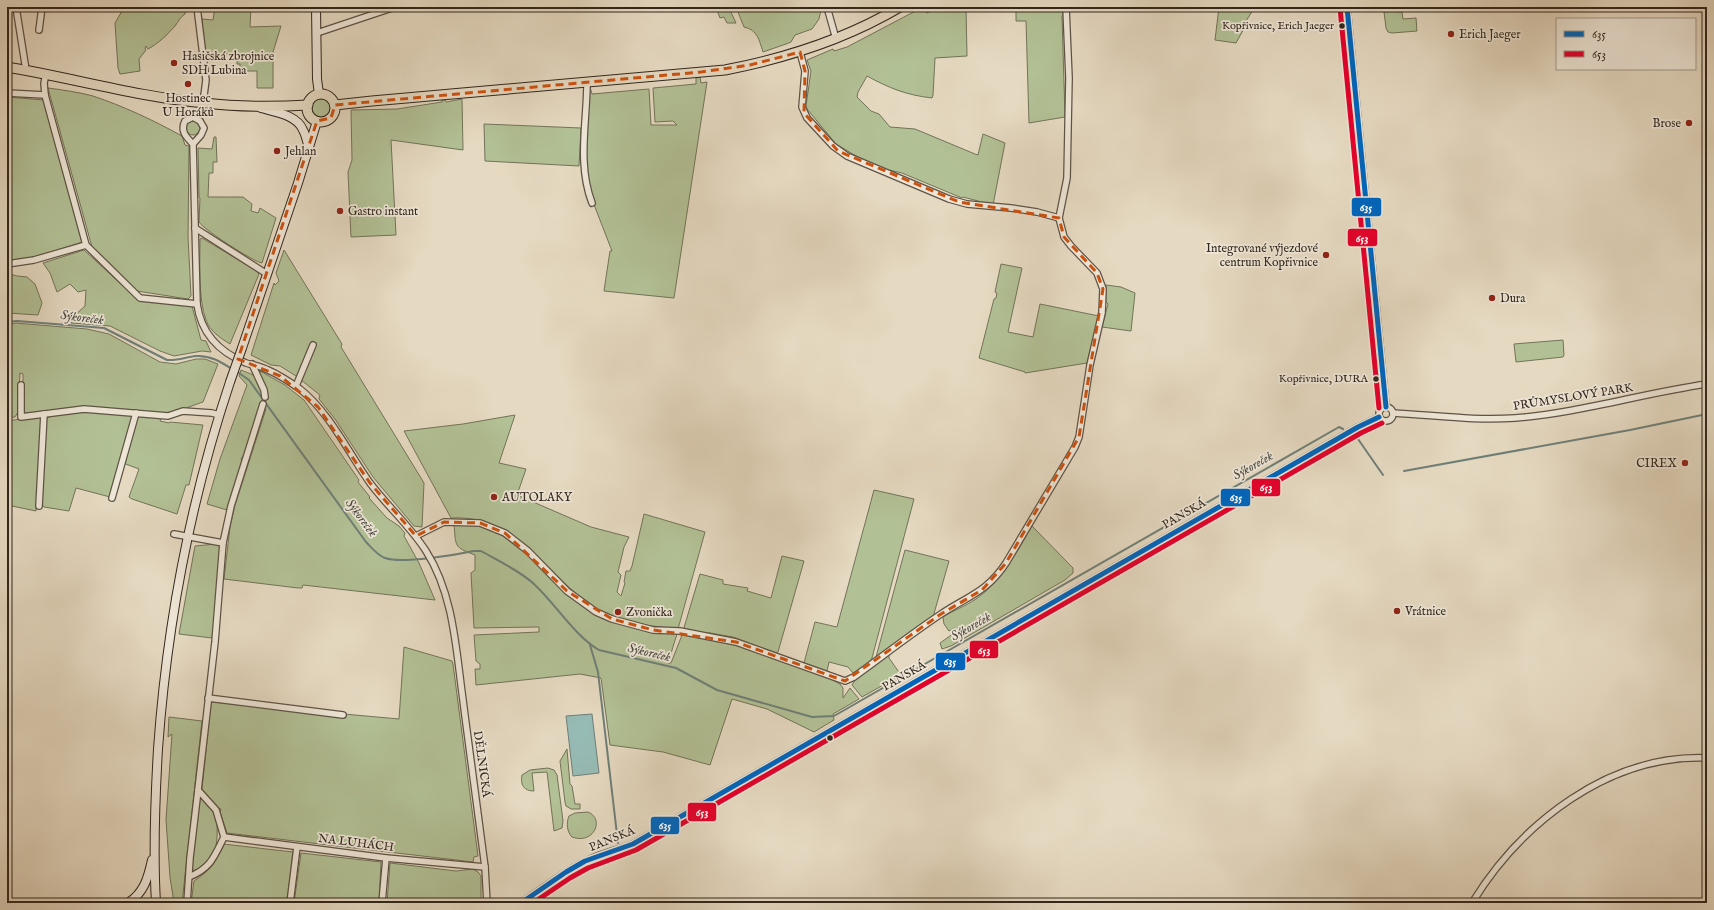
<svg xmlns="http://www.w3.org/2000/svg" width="1714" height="910" font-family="'IM FELL English',serif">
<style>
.green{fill:#b2c095;stroke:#727359}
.water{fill:#96bab4;stroke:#6e7f78}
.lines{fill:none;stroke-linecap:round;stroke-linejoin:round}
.stream{stroke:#6e7f78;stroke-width:2}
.street-casing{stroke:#5e5346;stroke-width:8}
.secondary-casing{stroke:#31261d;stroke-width:10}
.primary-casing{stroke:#31261d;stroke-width:11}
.street{stroke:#eee6d7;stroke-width:5.5}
.secondary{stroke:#eee6d7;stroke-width:8}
.primary{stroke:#e5d9c1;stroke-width:9}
.secondary-bridge-casing{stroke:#31261d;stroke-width:10;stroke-linecap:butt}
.secondary-bridge{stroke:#eee6d7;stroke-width:8}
.bus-1-casing{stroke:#eee6d7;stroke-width:8}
.bus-2-casing{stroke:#eee6d7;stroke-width:8}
.bus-1{stroke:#0065bd;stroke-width:5}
.bus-2{stroke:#e4002b;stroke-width:5}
.marked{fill:none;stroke:#cd510f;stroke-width:3;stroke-dasharray:8 5;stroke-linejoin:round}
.bus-dot{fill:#31261d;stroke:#eee6d7;stroke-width:1.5}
.poi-dot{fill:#8f2418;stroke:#eee6d7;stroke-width:1.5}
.labels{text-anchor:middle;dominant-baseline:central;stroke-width:3.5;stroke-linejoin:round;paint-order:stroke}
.bus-label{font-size:11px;fill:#31261d;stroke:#eee6d7;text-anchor:end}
.poi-label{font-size:12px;fill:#31261d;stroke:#eee6d7;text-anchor:start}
.street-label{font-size:12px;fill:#31261d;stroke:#eee6d7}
.water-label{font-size:13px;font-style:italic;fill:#4a4b43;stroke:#eee6d7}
.line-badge{stroke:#eee6d7;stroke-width:1.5}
.badge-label{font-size:11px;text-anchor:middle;font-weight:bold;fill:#fff}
</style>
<rect width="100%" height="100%" fill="#e5d9c1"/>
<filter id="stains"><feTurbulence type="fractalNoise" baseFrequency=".005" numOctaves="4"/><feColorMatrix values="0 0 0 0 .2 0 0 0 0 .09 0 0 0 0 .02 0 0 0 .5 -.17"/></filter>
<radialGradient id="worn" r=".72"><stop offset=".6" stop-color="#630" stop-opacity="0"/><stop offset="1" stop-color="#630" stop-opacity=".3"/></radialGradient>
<!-- green -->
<g class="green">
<path d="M138,7H187L185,14C180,17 179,21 175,26C167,35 159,43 148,49L146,46L145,48L146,50L139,59L140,71L120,74L118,68L115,23L122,11Z"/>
<path d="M215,7H251L250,27L281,26L273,52V88H257V71H240V64H237V54H204L202,19L213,20Z"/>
<path d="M716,7H735L730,10L736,23H727L724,17L720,18Z"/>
<path d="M736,7H819L821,10L819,19L812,29L795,35L791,42L786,44L763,52C759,40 758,30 744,27Z"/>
<path d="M923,7H925L927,13L939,7H966L967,56L935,58L933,95L932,98C906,95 889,88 867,76L858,92L857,97L871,111L879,114L890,127L915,129L975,154L978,155L983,134L1005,143L993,205L963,197L962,198L902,173L876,167L875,165L856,156L836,144L807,109L806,106L811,71L807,60L833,49L834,51L847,47Z"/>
<path d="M1016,7H1063V16H1062L1065,117L1029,123L1026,21H1016Z"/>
<path d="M1219,7H1255L1246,21L1247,23L1236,43L1215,40Z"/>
<path d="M1397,11V12H1402L1403,19L1416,18L1417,31L1392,33L1388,32L1386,28L1384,12Z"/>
<path d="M700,77L701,83L707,82L674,298L604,291L610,251H612L593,202L585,160L590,87L592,94L649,89L651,125H677L673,121L655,122L653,88L696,84V78Z"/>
<path d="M48,88C63,90 78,92 93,96C123,106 153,120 182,136L185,145L189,146L188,237L191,296L188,299L137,291L92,247Z"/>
<path d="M7,97L44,100L82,242L33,258L7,262Z"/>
<circle cx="321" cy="108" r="9"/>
<path d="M462,99L463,150L391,140L396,235L351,237L348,172L352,160L351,110L397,109L442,102V100H445L446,102Z"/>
<circle cx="193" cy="128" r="7"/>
<path d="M484,124L581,128L579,166L485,161Z"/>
<path d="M214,137H216L217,162H213V173H209L208,197H243L252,204L251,211L258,213L260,208L276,218L262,263C254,262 204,230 199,222L200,198L199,197L198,148L212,149Z"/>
<path d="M202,238L255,270L259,274L230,344C220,338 210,331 206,320C198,299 200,262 200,239Z"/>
<path d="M84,250L136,298L192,306L201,340L206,341L211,352L202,351L174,356L160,351L110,326L71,323L75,315L85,306L86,290L78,292L70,284L57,292L50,273L43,263Z"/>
<path d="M284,250L342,344L341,347L424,483L422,527L414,526L373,477L335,419L319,399L320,395L296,376L280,366L271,365L251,355L274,283L275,285L279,281L276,273Z"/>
<path d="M1001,264L1022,268L1008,332L1033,337L1040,304L1099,316L1087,363L1025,373V372L979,358L994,299L996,298L997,293L995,292Z"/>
<path d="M7,273L17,276L27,277L35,284L42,303L38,315L7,313Z"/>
<path d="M1106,285L1121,287L1135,293L1131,331L1102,327L1108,304L1106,302Z"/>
<path d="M15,323L87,329L109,334L160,362L176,364L196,359H205L218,364L203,402L166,415L83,408L35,413H23V374L20,373L18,412L15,417L7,418V326Z"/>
<path d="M1563,340L1564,355L1563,357L1516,362L1514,344Z"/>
<path d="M241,370C245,372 250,373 253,375C260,381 265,394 262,402L261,401L245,453L241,459L242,461L227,510L207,504L220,459L247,385L239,376Z"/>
<path d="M260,371L285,385L304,400L359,480L358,482L370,497L369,498L387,518L399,526L405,533L404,536L419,563L435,600L303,585L302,588H298L224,579L230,527L235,505L266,409L264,406L267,394L259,373Z"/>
<path d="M96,412L133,415L110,497L76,488L69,511L44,507L41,503L46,419C55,411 84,412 96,412Z"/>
<path d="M515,415L499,463L526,469L517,495L591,527L629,537L624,547L618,572L621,575L617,592L621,596L625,583L624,582L626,571H630L632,566L644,514L705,532L678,629C657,626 628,625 609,616C551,588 525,514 451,518L404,431L463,424Z"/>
<path d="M41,416L36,511L7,505V421Z"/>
<path d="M140,416L162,417L160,421L169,423L170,422L203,425L189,485H186L177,514L132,499L129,497L139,469L123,463L136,417Z"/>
<path d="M874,490L914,499L872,658L869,663L853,673L848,667L829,662L827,671L804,663L815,622L837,627Z"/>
<path d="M454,524H478L497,532L527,554L566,594L598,615L657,631L677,634L668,663H671L682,635L730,640L825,676L840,684L843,688V698L850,688L859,699L833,714L834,720L814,732L767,709L732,699L710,765L663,752L610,745L601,678L580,674L476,685L475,669H480V664L476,661L474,635L539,632V627L474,628L471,573L475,570V555C453,547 456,546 454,524Z"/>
<path d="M1032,526L1073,568V573L1065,580L951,646L942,649L940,643L957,631L955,628L949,631L944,624L943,617C954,610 966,606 976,599C1002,581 1016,553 1032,526Z"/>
<path d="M216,544L222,548V553L212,638L179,634L195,546Z"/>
<path d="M905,550L949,561L933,617L877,658L876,657Z"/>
<path d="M782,556L804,561L778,652L776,653L733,637L710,633L683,631L700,574L723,580V584L748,588L747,591L771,598Z"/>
<path d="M404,647L452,661L453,664L478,856L474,857L473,862L227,833L220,812L221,809L217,808L202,789L211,702L399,719Z"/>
<path d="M889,655V658L901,675L862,697L852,685L857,677Z"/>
<path d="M169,717L202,721L182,903H174L170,877L166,820L172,734L168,737Z"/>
<path d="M567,749L570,784L572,786L575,804H580V809H571L566,806L565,802L560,761Z"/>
<path d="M548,768L554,770L557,775L563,821L562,828L554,831L547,772L532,773L534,791C524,791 520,785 522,775L530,770Z"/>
<path d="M201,798C205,801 211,806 214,811C219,820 218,850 212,858C207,864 199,870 191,871L199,799Z"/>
<path d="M588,812C605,819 594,845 572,837C567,832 566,823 569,816L575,813Z"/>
<path d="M223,844L293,852L287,903H191L194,881C212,869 215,863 223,844Z"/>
<path d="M301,853L381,862L379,903H294Z"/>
<path d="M390,863L456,871L473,869L478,872L481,876V903H387Z"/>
</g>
<!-- water -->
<path class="water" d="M592,714L599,773L573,776L566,716Z"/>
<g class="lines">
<!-- stream -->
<g class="stream">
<path d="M7,322L17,321L104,328L167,360C177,361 186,357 196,356C210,355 221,362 232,369"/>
<path d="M236,371L249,380L366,542C372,548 377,555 385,558C402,564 455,555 474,551H481C497,560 524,573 536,586C556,605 575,636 599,650L676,668L717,690L812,717L834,716L1339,427L1343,429"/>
<path d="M1358,439L1383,475"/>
<path d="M1404,471L1630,430L1707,414"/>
<path d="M590,645L598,672L618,843"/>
</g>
<defs>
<g id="street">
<path d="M16,7L26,70"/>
<path d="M197,7L206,80L203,103"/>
<path d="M827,7L836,39"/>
<path d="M1347,7L1386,407"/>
<path d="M39,30L42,7"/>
<path d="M317,33L395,7"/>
<path d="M800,52L805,71L802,107L807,118L833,146L847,156L949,199L967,204L1011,208L1037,212L1059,218"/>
<path d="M46,74L44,83L45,95L86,245L140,298L197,304"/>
<path d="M587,82C587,122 577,164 592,203"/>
<path d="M7,93L45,95"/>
<path d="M193,144L201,135L204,128L200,121L193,117L185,121C180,131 186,137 193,144L197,304C201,333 219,352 246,363C253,365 261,366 268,370C280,375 290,382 300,389C330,413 348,452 370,483C388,507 410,526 426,551C454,595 456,650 463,700C470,756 478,812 485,867L487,903"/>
<path d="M195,228L267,274"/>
<path d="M7,264L34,260L86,245"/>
<path d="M252,364L264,390L265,397"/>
<path d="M21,385V417L84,409L168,416L183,411L212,413L219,415"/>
<path d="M296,386L313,345"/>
<circle cx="1386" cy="414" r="7"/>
<path d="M1393,413C1433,415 1475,421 1515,418C1580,413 1643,393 1707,384"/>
<path d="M112,498L136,413"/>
<path d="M39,506L44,414"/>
<path d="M174,534L223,543"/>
<path d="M416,536L444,522L480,523L505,533L528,551L567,591L596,612L612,619L653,630L680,631L736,642L845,681L854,677C883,656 911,634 941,614C968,596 987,592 1006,563L1075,447L1079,437L1090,365L1102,313L1103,289L1097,273L1071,246L1064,237L1059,218L1067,178L1069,78L1066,7"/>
<path d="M208,698L343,715"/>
<path d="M224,837L386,858L485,867"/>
<path d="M189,877C211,868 214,857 224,837L216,810L198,790L215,642L223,543L231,506L263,404"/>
<path d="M187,903L190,858L198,790"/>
<path d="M290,903L297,847"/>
<path d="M382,903L386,858"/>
<path d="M521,903C545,887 568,868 595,857C607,852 620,849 633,844L1358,427L1379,417"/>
<path d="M1472,903C1521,823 1609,754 1707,758"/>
</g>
<g id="secondary">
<path d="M316,7L317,79L319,94"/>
<path d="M261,108C275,112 297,115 303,130C306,135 307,142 309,148"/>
<path d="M242,348L298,183L317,121"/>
<path d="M128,903C144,893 148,878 152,860"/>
<path d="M156,903C153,852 155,800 158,749C167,623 190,502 230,382"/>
</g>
<g id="primary">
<path d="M7,67C73,78 138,97 205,103C239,107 273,107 308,105"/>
<circle cx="321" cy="108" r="14"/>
<path d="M335,105L372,101L725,70C787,58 846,39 900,7"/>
</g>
</defs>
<!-- street casing -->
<use href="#street" class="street-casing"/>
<!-- secondary casing -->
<use href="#secondary" class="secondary-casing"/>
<!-- primary casing -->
<use href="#primary" class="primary-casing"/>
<!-- street -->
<use href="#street" class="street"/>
<!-- secondary -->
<use href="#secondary" class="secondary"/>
<!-- primary -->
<use href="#primary" class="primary"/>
<defs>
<path id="secondary-bridge" d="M230,382L242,348"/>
</defs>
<!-- secondary-bridge casing -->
<use href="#secondary-bridge" class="secondary-bridge-casing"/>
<!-- secondary-bridge -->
<use href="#secondary-bridge" class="secondary-bridge"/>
<defs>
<g id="bus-1">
<path d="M1347,7L1386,407"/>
<path d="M521,903L566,872L585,861L633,844L1358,427L1379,417"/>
</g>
<g id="bus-2">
<path d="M1340,8L1379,408"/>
<path d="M533,903L570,878L588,868L636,850L1361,433L1382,423"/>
</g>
</defs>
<!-- bus-1 casing -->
<use href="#bus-1" class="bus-1-casing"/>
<!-- bus-2 casing -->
<use href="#bus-2" class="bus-2-casing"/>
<!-- bus-1 -->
<use href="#bus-1" class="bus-1"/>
<!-- bus-2 -->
<use href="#bus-2" class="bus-2"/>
</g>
<!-- marked area -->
<path class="marked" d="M800,52L805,71L804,113L838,151L959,202L1059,218L1064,237L1097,273L1103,289L1079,437L1006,563L982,590L941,614L845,681L736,642L653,630L612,619L567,591L505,533L480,523L444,522L416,536L370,483L318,407L280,376L238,359L317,121L331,118L335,105L701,72L750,65Z"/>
<!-- markers -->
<g class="bus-dot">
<circle cx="1342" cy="26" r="3.5"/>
<circle cx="1376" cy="379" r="3.5"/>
<circle cx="830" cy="738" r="3.5"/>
</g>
<g class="poi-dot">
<circle cx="1451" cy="34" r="4"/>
<circle cx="174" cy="63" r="4"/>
<circle cx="188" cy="84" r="4"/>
<circle cx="1689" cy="123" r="4"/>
<circle cx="277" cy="151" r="4"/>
<circle cx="340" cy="211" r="4"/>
<circle cx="1326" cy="255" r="4"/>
<circle cx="1492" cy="298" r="4"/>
<circle cx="1685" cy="463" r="4"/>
<circle cx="494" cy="497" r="4"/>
<circle cx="1397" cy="611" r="4"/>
<circle cx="618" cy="612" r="4"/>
</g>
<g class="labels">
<!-- bus labels -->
<g class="bus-label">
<text x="1334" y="26">Kopřivnice, Erich Jaeger</text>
<text x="1368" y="379">Kopřivnice, DURA</text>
</g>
<!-- poi labels -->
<g class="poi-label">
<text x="1459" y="34">Erich Jaeger</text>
<text x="182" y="56">Hasičská zbrojnice<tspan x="182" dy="14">SDH Lubina</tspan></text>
<text x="188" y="98" text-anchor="middle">Hostinec<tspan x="188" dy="14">U Horáků</tspan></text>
<text x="1681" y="123" text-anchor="end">Brose</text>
<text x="285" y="151">Jehlan</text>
<text x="348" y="211">Gastro instant</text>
<text x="1318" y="248" text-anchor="end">Integrované výjezdové<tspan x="1318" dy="14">centrum Kopřivnice</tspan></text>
<text x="1500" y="298">Dura</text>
<text x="1677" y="463" text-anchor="end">CIREX</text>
<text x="502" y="497">AUTOLAKY</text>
<text x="1405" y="611">Vrátnice</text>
<text x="626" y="612">Zvonička</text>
</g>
<!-- street labels -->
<g class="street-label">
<text transform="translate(1573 397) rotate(-9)">PRŮMYSLOVÝ PARK</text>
<text transform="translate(1184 514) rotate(-30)">PANSKÁ</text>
<text transform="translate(904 676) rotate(-30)">PANSKÁ</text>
<text transform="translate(482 764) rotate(82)">DĚLNICKÁ</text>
<text transform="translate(612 839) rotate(-22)">PANSKÁ</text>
<text transform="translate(356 843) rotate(7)">NA LUHÁCH</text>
</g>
<!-- water labels -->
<g class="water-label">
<text transform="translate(82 318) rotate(7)">Sýkoreček</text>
<text transform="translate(1253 466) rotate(-30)">Sýkoreček</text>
<text transform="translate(361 518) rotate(53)">Sýkoreček</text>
<text transform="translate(971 627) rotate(-30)">Sýkoreček</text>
<text transform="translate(649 653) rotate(13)">Sýkoreček</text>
</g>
</g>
<g class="line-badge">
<rect x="1351" y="197" width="31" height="20" rx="4" fill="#0065bd"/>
<rect x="1347" y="228" width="31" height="19" rx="4" fill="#e4002b"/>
<rect x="1251" y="478" width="30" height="19" rx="4" fill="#e4002b"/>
<rect x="1220" y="488" width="31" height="19" rx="4" fill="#0065bd"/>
<rect x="969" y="640" width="30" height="19" rx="4" fill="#e4002b"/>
<rect x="935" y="652" width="31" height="19" rx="4" fill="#0065bd"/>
<rect x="687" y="802" width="30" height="20" rx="4" fill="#e4002b"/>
<rect x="650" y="816" width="30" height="19" rx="4" fill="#0065bd"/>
</g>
<g class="badge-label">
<text x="1366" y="211">635</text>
<text x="1362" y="242">653</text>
<text x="1266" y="491">653</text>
<text x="1236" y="501">635</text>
<text x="984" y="654">653</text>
<text x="950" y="665">635</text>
<text x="702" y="816">653</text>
<text x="665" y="829">635</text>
</g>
<!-- margin -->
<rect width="1714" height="910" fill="none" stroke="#e5d9c1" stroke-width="24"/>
<rect x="8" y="8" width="1698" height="894" fill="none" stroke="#31261d" stroke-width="2"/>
<rect x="12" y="12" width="1690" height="886" fill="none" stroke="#31261d"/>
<!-- legend -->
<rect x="1556" y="18" width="140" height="52" fill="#eee6d7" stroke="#a2998d"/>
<rect x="1564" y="31" width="20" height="6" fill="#0065bd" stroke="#a2998d"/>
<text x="1592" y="38" font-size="12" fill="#31261d">635</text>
<rect x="1564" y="51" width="20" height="6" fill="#e4002b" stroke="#a2998d"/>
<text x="1592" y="58" font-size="12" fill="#31261d">653</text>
<rect width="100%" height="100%" filter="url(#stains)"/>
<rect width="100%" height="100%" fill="url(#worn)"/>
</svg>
